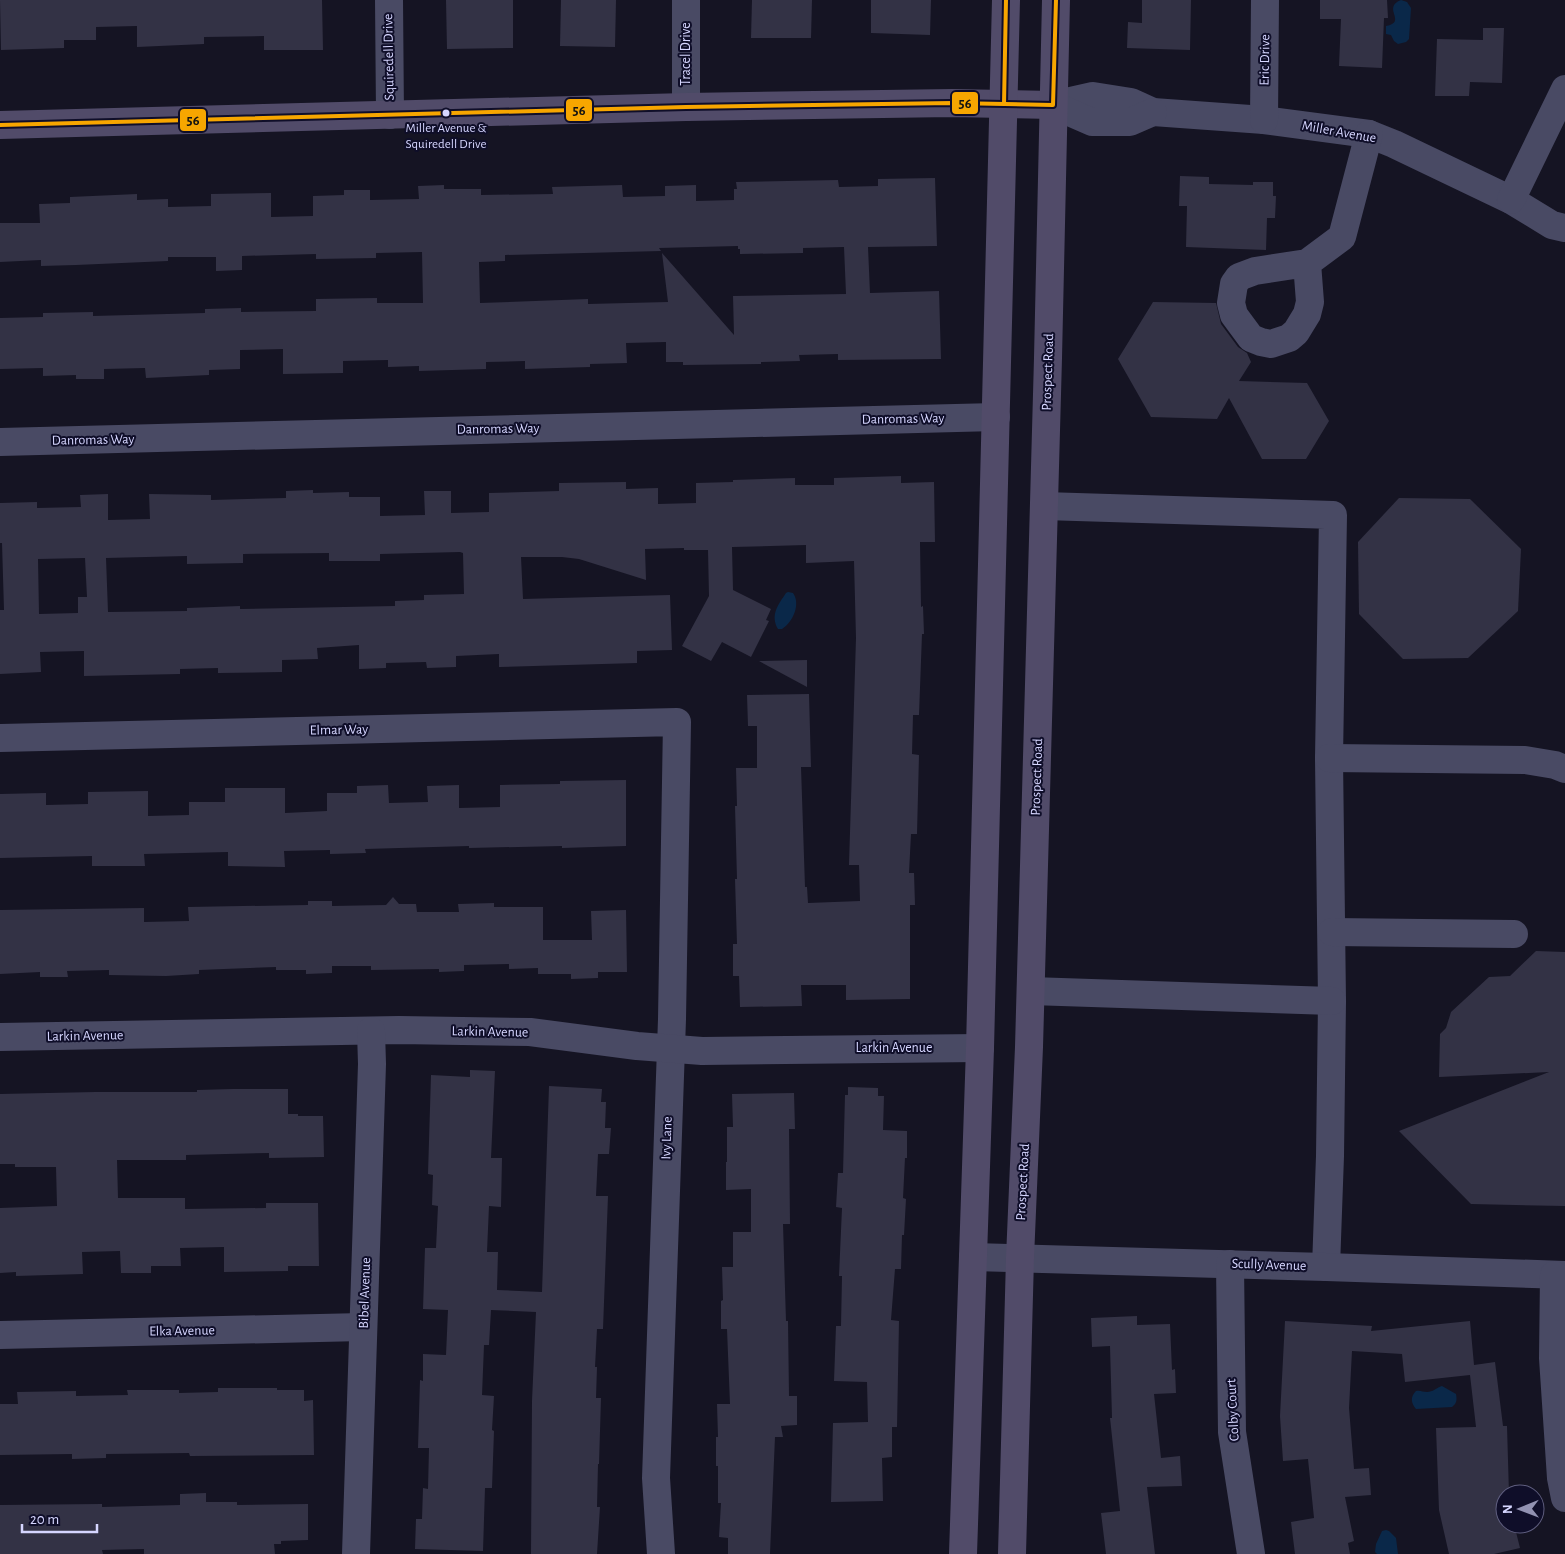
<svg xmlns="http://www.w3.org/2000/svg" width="1565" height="1554" font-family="'Alegreya Sans',sans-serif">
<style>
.water{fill:#0a2849}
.building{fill:#333245;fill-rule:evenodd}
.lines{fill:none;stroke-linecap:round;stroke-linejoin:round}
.minor{stroke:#494a64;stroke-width:28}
.major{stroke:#514b69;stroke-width:28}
.bus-1-casing{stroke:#0f0e29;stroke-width:8}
.bus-1{stroke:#f7a600;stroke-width:4}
.bus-dot{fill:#d6d6ff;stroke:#0f0e29;stroke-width:2}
.labels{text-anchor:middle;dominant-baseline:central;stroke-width:4;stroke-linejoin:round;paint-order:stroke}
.bus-label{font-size:13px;fill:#d6d6ff;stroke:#0f0e29}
.street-label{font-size:14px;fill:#d6d6ff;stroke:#0f0e29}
.line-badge{stroke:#0f0e29;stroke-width:2}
.pale-badge-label{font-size:14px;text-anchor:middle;font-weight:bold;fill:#111}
</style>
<rect width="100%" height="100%" fill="#151423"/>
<!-- water -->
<g class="water">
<path d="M1401,0L1407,2L1411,8L1409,39L1406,42L1398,44L1394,41L1391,35L1386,34V26C1408,22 1381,8 1401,0Z"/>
<path d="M788,592L793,593C801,604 793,622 782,629H778C770,615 778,605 786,593Z"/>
<path d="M1442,1386L1456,1394C1457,1400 1457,1403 1452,1407L1416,1409C1411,1403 1410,1397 1416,1391C1420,1390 1423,1392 1427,1392C1433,1392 1436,1388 1442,1386Z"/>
<path d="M1386,1530L1389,1531L1396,1538L1398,1554H1377L1375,1552L1376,1544L1382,1531Z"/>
</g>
<!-- building -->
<g class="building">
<path d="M0,0H322L323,50H264V36L204,37V44L137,47V26L96,27V40H64V48L1,50Z"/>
<path d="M446,0H513V48L447,49Z"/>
<path d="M561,0H616L615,47L560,46Z"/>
<path d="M752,0H812L811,38H751Z"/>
<path d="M871,0H931L930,35L871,33Z"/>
<path d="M1142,0H1191L1190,50L1127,48L1128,22L1142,23Z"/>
<path d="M1320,0H1387L1388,18H1384L1382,68L1339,66L1341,19H1320Z"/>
<path d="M1483,28H1504L1502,83L1470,82L1469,96H1435L1437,39L1483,40Z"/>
<path d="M1180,176L1209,177V184L1253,185V182H1273V196H1276L1275,218H1267L1266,250L1186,247L1187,206H1179Z"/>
<path d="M935,178L937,246L868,247L870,293L939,291L941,359L838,360V354L799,355L800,361L761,362V364L683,365V362H666V342L626,343L627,363L590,364V367L525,369V361L486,362V369L419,371V366L388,367V360L343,361V373L283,374V349L240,350V369L209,370V375L146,378L145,368L104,369V379H76V375L43,376V368L0,369V318L43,317V313L93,312V316L205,313V309L241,308V312L316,311V299L377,298V303H423L422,252L376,253V258L316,259V254L242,256V270L216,271V257H168V261L76,265L41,266V260L0,262V223H40L39,204L70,203V197L137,194V200L168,199V207L211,206V194L271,193V217L313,216V196L344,195V190H370V200L419,199L418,186L444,185V189H481V195L553,194L552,187L622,185L623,197L665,196V186L696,185V201L734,200V189H737L736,182L838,180L839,187L878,186V179ZM738,246V249H740V254L803,253V248L844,247L846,294L733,296L734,335L662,253L668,302L588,304V299L480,303L479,262L505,261V255L661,251L659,248Z"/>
<path d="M1153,302L1216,303L1221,324L1238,347L1247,353L1251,362L1239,381L1307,383L1329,421L1306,459H1262L1229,398L1217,419L1151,417L1118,359Z"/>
<path d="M901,476V483L934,482L935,542H920L921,607L923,606L924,634H922L919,715H913L912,754L919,755L917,834H911L909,873H914L915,905H910V999L846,1000V985H801L802,1006L740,1007L739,976H733V944H737L735,879H737L735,806H737L736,768H757V726H748L747,695L809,694L811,767H801L805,887H807L808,903L860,901L859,865H849L856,638L854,561L806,563V545L732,547L733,590L771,609L766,620L769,621L751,657L722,642L711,661L682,646L709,596L708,550H684V548L645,549L646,580L579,559L562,557H521L523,599L670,595L672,650L637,651V663L499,667V654L456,656V667L427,668L426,662L386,663V668L359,669V645L317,648L318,659L282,660V672L218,673V668L180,669V674L84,676V651L40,652L41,672L0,674V610H4L2,543H0V503L37,502V508L81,507L80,495L108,494V520L150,519L149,494L211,495V500L286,498V491L313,490V493L349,492V497H380V516L425,515L424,491H451V513L489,512V493L559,491V483L626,482V489L658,488V504L696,503V483L733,482V480L795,478V485H834V478ZM460,552L463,553L464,594L424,595V600L395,601V606L240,609V606L187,608V611L108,612L106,558L187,556V564L243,563V554L329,553V561H380V554ZM85,558L87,597H78V613L39,614L38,559Z"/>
<path d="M1399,498L1470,499L1521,549L1518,611L1468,658L1403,659L1359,614L1358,542Z"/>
<path d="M807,660V687L759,661Z"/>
<path d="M626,780V846L562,848V846L469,848V846L365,849L366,853L330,854V850L284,851L285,867L228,866V852L144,854L145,866H92V856L0,858V794L46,793V805L88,804V792L148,791V816L189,815V802H225V788H285V813L327,811V793H357V786L388,785L389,803L428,802L427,786L459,785V808L500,807V785L560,784V781Z"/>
<path d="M393,897L399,904H416L417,912H459L458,904L494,903V907H543V940H592L591,911L626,910L627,972H598V978L571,979V974H538V968L509,969V964L464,965V971L439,972V969L371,970V966H332V973L306,974V970H276V967L199,970V974L166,976L109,975V970L67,971L68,977H40V972L0,974V910L144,908V922L189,921L188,907L308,905V901H332V906L386,905Z"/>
<path d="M1536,951L1565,952V1206L1471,1204L1399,1131L1549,1072L1439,1077L1440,1034L1446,1028L1451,1012L1489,977L1510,976Z"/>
<path d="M470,1070L495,1071L491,1158H502L501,1207L489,1206L487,1252H498L497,1290L542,1292L549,1086L602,1089L601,1102H606L605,1128H611L609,1154H598L596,1196H608L603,1329H597L595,1367H597L596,1398H601L599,1464H598L597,1507H600L597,1554H531L532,1401L536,1312L491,1310L489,1345H484L482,1395L494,1396L492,1430L494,1431L492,1488H485L483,1551L415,1549L416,1519H422L423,1488L428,1489L429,1448H418L420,1380L423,1381V1354L446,1355L448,1310L423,1309L425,1248H436L438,1206L432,1205L433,1175L428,1174L431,1075L470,1077Z"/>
<path d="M848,1087L878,1088V1096H884L883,1130L907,1131V1158H905L903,1198L906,1199L904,1235H902L901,1269H895L891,1320L899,1321L897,1427H892V1457L882,1458L883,1501L831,1502L833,1423L868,1422L867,1382L834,1381L836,1326H841L842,1276H839L842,1208L836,1207L838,1173H843L845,1095H848Z"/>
<path d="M233,1089H288V1114H298V1116H323L324,1157L269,1158V1153L186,1155V1160H117L118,1198H185V1209L266,1208V1203H318L319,1266H288V1271L224,1272V1247L180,1248L181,1266H151V1273H121L120,1251L82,1252L83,1274L16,1276V1272L0,1273V1208L57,1206L56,1167H15V1164H0V1094L96,1092H197V1090Z"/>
<path d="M794,1093L795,1129H789L790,1224H783L786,1321H788L789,1396H797V1425L781,1426L783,1437H775L770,1554H728V1538L719,1537L721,1503H718V1466H716V1437H718L717,1404H730L727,1329H721V1301L723,1300L722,1267H733V1232H751V1189L726,1190V1162H727V1127H733L732,1094Z"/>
<path d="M1137,1316V1325L1170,1324L1172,1370L1175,1369L1176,1393L1154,1394L1161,1458L1180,1456L1182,1486L1147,1487L1155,1554H1106L1101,1513L1120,1511L1110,1418H1112L1110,1346L1092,1347L1091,1318Z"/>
<path d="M1285,1321L1372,1326L1371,1331L1470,1321L1474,1365L1495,1362L1503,1426H1507L1509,1494H1505V1524H1514L1520,1548L1494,1554H1449L1439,1510L1436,1428L1476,1427L1470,1375L1405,1382L1402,1354L1352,1351L1349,1408L1354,1469L1369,1468L1371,1495L1345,1497L1354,1541L1348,1543L1350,1554H1295L1291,1522L1314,1518L1308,1459L1283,1461L1280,1416Z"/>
<path d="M218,1388H277V1390H304V1401L313,1400L314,1455L190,1456L189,1453L106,1454V1458L72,1459V1454L0,1455V1404H18L17,1392L76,1391V1396L128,1395L127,1390H179V1393L218,1392Z"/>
<path d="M206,1493V1502H237V1505L308,1504V1540L281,1541V1544H274L275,1554H144V1549L102,1550L103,1554H0V1505L102,1504V1507L180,1505V1494Z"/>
</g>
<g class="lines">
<!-- minor -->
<g class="minor">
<path d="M389,0L390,115"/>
<path d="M1053,105L1093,96L1131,102L1153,112L1264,120L1369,134L1394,144L1511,200L1552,225L1565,228"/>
<path d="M1053,105L1092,122H1130L1153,112"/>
<path d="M686,107V0"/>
<path d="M1264,120L1265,0"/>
<path d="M1511,200L1565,89"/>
<path d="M1307,263L1310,302L1307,314L1296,332L1289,338L1271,344L1261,342L1251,338L1234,315L1231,303L1234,284L1239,277L1255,271L1307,263L1342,237L1369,134"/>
<path d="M0,442L996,417"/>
<path d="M1044,506L1333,515L1329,758L1332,1001L1330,1156L1326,1267"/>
<path d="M0,738L677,722L672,1019L656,1478L661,1554"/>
<path d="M1329,758L1525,760L1555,765L1565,769"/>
<path d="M1332,932L1514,934"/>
<path d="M1031,991L1332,1001"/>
<path d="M0,1037L399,1030L530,1032L637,1046L702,1051L980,1048"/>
<path d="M973,1257L1326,1267L1565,1275"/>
<path d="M1230,1264L1232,1432L1251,1554"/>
<path d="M1554,1275L1553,1358L1561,1478L1565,1498"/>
<path d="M0,1335L363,1327"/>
<path d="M356,1554L372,1064L371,1031"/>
</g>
<!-- major -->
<g class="major">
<path d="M0,125L686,107L952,103L1053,105"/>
<path d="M963,1554L980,1048L1006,0"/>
<path d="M1012,1554L1020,1258L1029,1047L1048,358L1056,0"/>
</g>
<defs>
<g id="bus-1">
<path d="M1004,104L1006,0"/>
<path d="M0,125L686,107L952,103L1053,105L1056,0"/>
</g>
</defs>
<!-- bus-1 casing -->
<use href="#bus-1" class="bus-1-casing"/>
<!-- bus-1 -->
<use href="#bus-1" class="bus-1"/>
</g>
<!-- markers -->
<circle class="bus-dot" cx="446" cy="113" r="4.5"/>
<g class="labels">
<!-- bus labels -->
<g class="bus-label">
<text x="446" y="128">Miller Avenue &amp;<tspan x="446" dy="16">Squiredell Drive</tspan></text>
</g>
<!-- street labels -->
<g class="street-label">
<text transform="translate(686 54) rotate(-90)">Tracel Drive</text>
<text transform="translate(389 57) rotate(-91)">Squiredell Drive</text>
<text transform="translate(1265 60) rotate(-89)">Eric Drive</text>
<text transform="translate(1339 132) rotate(10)">Miller Avenue</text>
<text transform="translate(1048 372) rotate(-88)">Prospect Road</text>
<text transform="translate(903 419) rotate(-1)">Danromas Way</text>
<text transform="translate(498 429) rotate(-1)">Danromas Way</text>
<text transform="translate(93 440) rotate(-1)">Danromas Way</text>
<text transform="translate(339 730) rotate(-1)">Elmar Way</text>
<text transform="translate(1037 777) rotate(-88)">Prospect Road</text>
<text transform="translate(490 1032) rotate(1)">Larkin Avenue</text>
<text transform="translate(85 1036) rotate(-1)">Larkin Avenue</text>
<text x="894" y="1048">Larkin Avenue</text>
<text transform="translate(667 1138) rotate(-88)">Ivy Lane</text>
<text transform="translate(1023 1182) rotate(-87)">Prospect Road</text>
<text transform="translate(1269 1265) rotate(2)">Scully Avenue</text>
<text transform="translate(365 1293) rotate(-88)">Bibel Avenue</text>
<text transform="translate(182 1331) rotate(-1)">Elka Avenue</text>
<text transform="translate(1233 1410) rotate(-93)">Colby Court</text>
</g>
</g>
<g class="line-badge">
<rect x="951" y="91" width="28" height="24" rx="5" fill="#f7a600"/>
<rect x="565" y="98" width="28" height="24" rx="5" fill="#f7a600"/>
<rect x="179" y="108" width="28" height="24" rx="5" fill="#f7a600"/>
</g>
<g class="pale-badge-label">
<text x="965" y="108">56</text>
<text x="579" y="115">56</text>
<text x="193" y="125">56</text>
</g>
<!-- north arrow -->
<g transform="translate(1520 1509) rotate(269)"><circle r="24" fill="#0f0e29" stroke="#5f5e7f"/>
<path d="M0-4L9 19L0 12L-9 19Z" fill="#9292b2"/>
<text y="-8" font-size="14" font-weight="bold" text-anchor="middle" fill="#d6d6ff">N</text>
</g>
<!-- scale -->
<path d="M22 1524v8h75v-8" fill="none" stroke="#d6d6ff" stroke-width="2.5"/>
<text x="30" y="1524" font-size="15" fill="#d6d6ff" stroke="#0f0e29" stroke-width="4" paint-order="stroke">20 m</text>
</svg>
